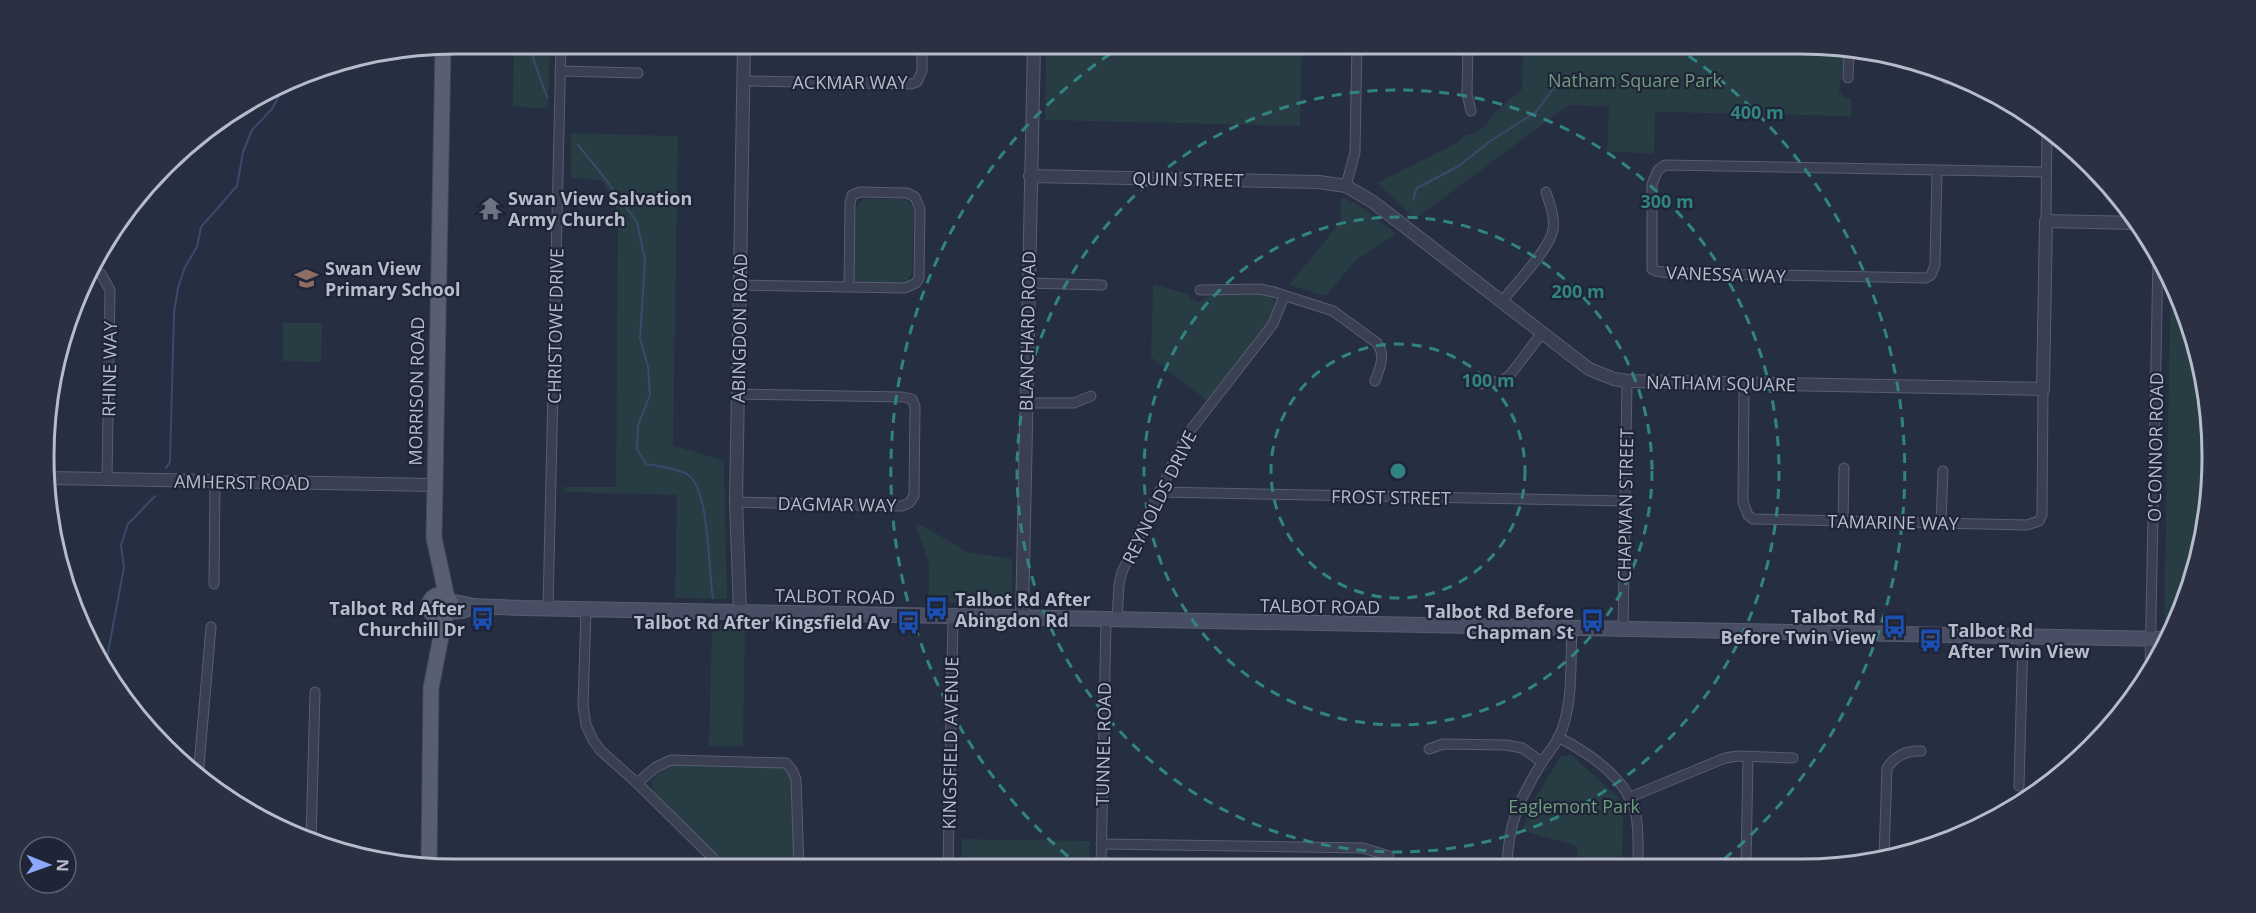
<svg xmlns="http://www.w3.org/2000/svg" width="2256" height="913" font-family="'Open Sans',sans-serif">
<style>
.green{fill:#283c43}
.lines{fill:none;stroke-linecap:round;stroke-linejoin:round}
.stream{stroke:#3b496a;stroke-width:2}
.minor-casing{stroke:#585e6f;stroke-width:11}
.tertiary-casing{stroke:#585e6f;stroke-width:14}
.secondary-casing{stroke:#585e6f;stroke-width:16}
.primary-casing{stroke:#44495b;stroke-width:17}
.minor{stroke:#3a4051;stroke-width:9}
.tertiary{stroke:#3a4051;stroke-width:12}
.secondary{stroke:#484f64;stroke-width:14}
.primary{stroke:#585f71;stroke-width:15}
.ring{fill:none;stroke:#318481;stroke-width:3;stroke-dasharray:10 8}
.labels{text-anchor:middle;dominant-baseline:central;stroke-width:4.5;stroke-linejoin:round;paint-order:stroke}
.park-label{font-size:18px;fill:#6e9d7f;stroke:#1f2537}
.street-label{font-size:18px;fill:#b7bccb;stroke:#1f2537}
.poi-label{font-size:18px;font-weight:bold;fill:#b7bccb;stroke:#1f2537;text-anchor:start}
.rim{fill:none;stroke:#b7bccb;stroke-width:3}
.centre{fill:#318481;stroke:#1f2537;stroke-width:3}
.ring-label{font-size:18px;text-anchor:middle;font-weight:bold;fill:#318481;stroke:#1f2537;stroke-width:4.5;stroke-linejoin:round;paint-order:stroke}
</style>
<rect width="100%" height="100%" fill="#262e42"/>
<!-- green -->
<g class="green">
<path d="M514,44H550L548,108L513,107Z"/>
<path d="M1046,44H1302L1300,126L1045,120Z"/>
<path d="M1523,44H1799L1846,51C1846,65 1840,77 1839,91L1844,97L1851,98V119L1846,116L1655,112L1654,154L1607,151L1609,107L1569,105L1415,219L1377,183L1457,143L1463,136L1475,133L1488,123L1493,114L1522,89Z"/>
<path d="M571,133L678,136L673,445L724,461L727,599L675,598L677,495L564,492V487H616L618,212L602,180L571,178Z"/>
<path d="M1341,197L1359,205L1396,234L1355,261L1326,296L1289,285L1340,223Z"/>
<path d="M864,199H904L911,204L914,211L912,273L908,280L902,284L862,283L856,280L853,272L856,207Z"/>
<path d="M2171,276L2198,349L2212,429L2209,510L2191,589L2172,626H2164Z"/>
<path d="M1153,284L1188,294L1191,299L1199,302L1215,294L1254,293L1270,295C1279,304 1274,312 1270,321L1207,401L1151,357Z"/>
<path d="M283,323H322L321,362L283,361Z"/>
<path d="M916,525L923,526L967,552L1012,559V603L1009,605L929,602V565Z"/>
<path d="M712,625H745L743,747L709,746Z"/>
<path d="M1571,755L1618,797L1623,813L1622,867H1578L1577,846L1523,831L1529,808L1561,756Z"/>
<path d="M673,764L780,766L788,772L792,782L794,869H725L716,855L655,796L651,783C656,773 663,768 673,764Z"/>
<path d="M962,839L1090,841L1089,868H962Z"/>
</g>
<g class="lines">
<!-- stream -->
<g class="stream">
<path d="M530,44L534,61L547,97"/>
<path d="M578,145L604,177L637,222L645,260L640,338L648,367L650,395L638,425L637,449L646,464C660,466 675,468 687,474C710,487 708,571 713,598"/>
<path d="M1413,200L1417,188L1459,166L1489,142L1536,112L1555,86"/>
<path d="M166,468L170,462L174,313L178,288L185,267L197,247L201,227L237,186L243,152L252,130L272,109L283,89L294,79"/>
<path d="M115,687L107,658L124,567L121,545L128,524L155,496"/>
</g>
<defs>
<g id="minor">
<path d="M1468,44L1467,94L1471,111"/>
<path d="M560,71L638,73"/>
<path d="M1848,78L1849,52"/>
<path d="M1947,79V72"/>
<path d="M744,81L911,84L917,82L922,71V44"/>
<path d="M1937,170L1935,265L1931,275L1926,278L1669,273L1656,271L1652,269V184L1658,170L1665,165L2046,172"/>
<path d="M1346,186L1355,152L1357,44"/>
<path d="M2046,221L2047,128"/>
<path d="M90,270L101,274L110,290L107,479"/>
<path d="M1027,283L1102,285"/>
<path d="M740,285L905,288L916,283L919,278L920,209L915,197L907,193L860,192L852,195L850,203L849,287"/>
<path d="M1200,290L1260,289L1274,292L1333,311L1377,343C1386,356 1380,367 1375,381"/>
<path d="M1503,300C1515,285 1550,248 1553,230C1555,217 1550,205 1546,192"/>
<path d="M1481,384L1501,381L1510,375L1542,333"/>
<path d="M1744,384L1743,502L1748,515L1753,519L2027,525L2039,521L2042,515L2043,389"/>
<path d="M1026,403H1074L1091,396"/>
<path d="M1159,492L1623,501"/>
<path d="M736,502L902,506L909,503L914,496L915,407L912,399L903,397L738,394"/>
<path d="M1843,521L1844,468"/>
<path d="M1941,523L1943,471"/>
<path d="M214,584L215,482"/>
<path d="M548,608L561,44"/>
<path d="M586,610L583,705L586,725L593,740L601,751L637,783L713,858L720,869"/>
<path d="M1117,620L1119,585L1122,572L1186,436L1273,324L1284,296"/>
<path d="M1623,630L1627,381"/>
<path d="M2150,670L2158,255"/>
<path d="M1558,737C1589,753 1628,779 1636,815C1639,832 1638,849 1638,866"/>
<path d="M1429,749L1443,744L1506,745L1522,748L1542,762"/>
<path d="M198,777L211,627"/>
<path d="M637,783L656,767L671,760L786,763L792,770L796,779L799,869"/>
<path d="M2019,786L2023,637"/>
<path d="M1628,796H1633L1725,758L1738,756L1793,758"/>
<path d="M311,841L315,692"/>
<path d="M1101,844L1363,848L1389,856"/>
<path d="M1884,858L1887,768C1895,756 1907,750 1921,751"/>
<path d="M1746,866L1748,757"/>
<path d="M1507,867C1508,824 1519,800 1541,764C1546,755 1554,747 1559,737C1574,704 1570,664 1572,628"/>
<path d="M948,868L953,617"/>
<path d="M1101,868L1106,620"/>
</g>
<g id="tertiary">
<path d="M1030,176L1319,182L1346,186L1373,202L1589,369L1614,379L1627,381L2043,389L2046,221L2138,223"/>
<path d="M50,478L434,485"/>
<path d="M740,612L736,502L744,44"/>
<path d="M1022,618L1034,44"/>
</g>
<g id="secondary">
<path d="M450,601L474,606L522,608L2166,639"/>
<path d="M450,612L462,611L474,606"/>
</g>
<g id="primary">
<path d="M443,46L434,538L447,598"/>
<circle cx="440" cy="606" r="11"/>
<path d="M429,865L431,688L445,616"/>
</g>
</defs>
<!-- minor casing -->
<use href="#minor" class="minor-casing"/>
<!-- tertiary casing -->
<use href="#tertiary" class="tertiary-casing"/>
<!-- secondary casing -->
<use href="#secondary" class="secondary-casing"/>
<!-- primary casing -->
<use href="#primary" class="primary-casing"/>
<!-- minor -->
<use href="#minor" class="minor"/>
<!-- tertiary -->
<use href="#tertiary" class="tertiary"/>
<!-- secondary -->
<use href="#secondary" class="secondary"/>
<!-- primary -->
<use href="#primary" class="primary"/>
</g>
<!-- distance rings -->
<g class="ring">
<circle cx="1398" cy="471" r="127"/>
<circle cx="1398" cy="471" r="254"/>
<circle cx="1398" cy="471" r="381"/>
<path d="M1082 868A507 507 0 0 1 1122 46M1674 46A507 507 0 0 1 1717 865"/>
</g>
<!-- icons -->
<defs>
<symbol id="temple-bare" viewBox="-9 -9 18 18"><path d="M0-6L5-2H3V0L6.5 2.5H4V6H1.5V3h-3V6H-4V2.5H-6.5L-3 0V-2H-5Z" fill="#6b7280" stroke="#1f2537" stroke-width="2.5" paint-order="stroke"/></symbol>
<symbol id="school-bare" viewBox="-9 -9 18 18"><path d="M0-5L7-2L0 1L-7-2ZM-4 1L0 2.5L4 1V4Q0 6-4 4Z" fill="#8d6e63" stroke="#1f2537" stroke-width="2.5" paint-order="stroke"/></symbol>
<symbol id="bus-bare" viewBox="-9 -9 18 18"><path d="M-5-6H5V4H4V6H2V4H-2V6H-4V4H-5ZM-3.5-4V0h7V-4ZM-3.5 1.2v1.5H-2V1.2ZM2 1.2v1.5H3.5V1.2Z" fill="#1a4fb4" stroke="#1f2537" stroke-width="2.5" paint-order="stroke"/></symbol>
</defs>
<g fill-rule="evenodd">
<use href="#temple-bare" x="474" y="192" width="33" height="33"/>
<use href="#school-bare" x="290" y="262" width="33" height="33"/>
<use href="#bus-bare" x="920" y="592" width="33" height="33"/>
<use href="#bus-bare" x="466" y="602" width="33" height="33"/>
<use href="#bus-bare" x="1576" y="604" width="33" height="33"/>
<use href="#bus-bare" x="892" y="606" width="33" height="33"/>
<use href="#bus-bare" x="1878" y="610" width="33" height="33"/>
<use href="#bus-bare" x="1914" y="624" width="33" height="33"/>
</g>
<g class="labels">
<!-- park labels -->
<g class="park-label">
<text x="1635" y="80">Natham Square Park</text>
<text x="1574" y="806">Eaglemont Park</text>
</g>
<!-- street labels -->
<g class="street-label">
<text x="850" y="82">ACKMAR WAY</text>
<text transform="translate(1188 179) rotate(1)">QUIN STREET</text>
<text transform="translate(1726 274) rotate(2)">VANESSA WAY</text>
<text transform="translate(555 326) rotate(-89)">CHRISTOWE DRIVE</text>
<text transform="translate(739 328) rotate(-89)">ABINGDON ROAD</text>
<text transform="translate(1027 331) rotate(-89)">BLANCHARD ROAD</text>
<text transform="translate(109 369) rotate(-89)">RHINE WAY</text>
<text transform="translate(1721 383) rotate(1)">NATHAM SQUARE</text>
<text transform="translate(416 391) rotate(-89)">MORRISON ROAD</text>
<text transform="translate(2155 447) rotate(-89)">O'CONNOR ROAD</text>
<text transform="translate(242 482) rotate(1)">AMHERST ROAD</text>
<text transform="translate(1159 497) rotate(-64)">REYNOLDS DRIVE</text>
<text transform="translate(1391 497) rotate(1)">FROST STREET</text>
<text transform="translate(837 504) rotate(1)">DAGMAR WAY</text>
<text transform="translate(1625 505) rotate(-89)">CHAPMAN STREET</text>
<text transform="translate(1893 522) rotate(1)">TAMARINE WAY</text>
<text transform="translate(835 596) rotate(1)">TALBOT ROAD</text>
<text transform="translate(1320 606) rotate(1)">TALBOT ROAD</text>
<text transform="translate(950 743) rotate(-89)">KINGSFIELD AVENUE</text>
<text transform="translate(1103 744) rotate(-89)">TUNNEL ROAD</text>
</g>
<!-- poi labels -->
<g class="poi-label">
<text x="508" y="198">Swan View Salvation<tspan x="508" dy="21">Army Church</tspan></text>
<text x="325" y="268">Swan View<tspan x="325" dy="21">Primary School</tspan></text>
<text x="955" y="599">Talbot Rd After<tspan x="955" dy="21">Abingdon Rd</tspan></text>
<text x="465" y="608" text-anchor="end">Talbot Rd After<tspan x="465" dy="21">Churchill Dr</tspan></text>
<text x="1574" y="611" text-anchor="end">Talbot Rd Before<tspan x="1574" dy="21">Chapman St</tspan></text>
<text x="1876" y="616" text-anchor="end">Talbot Rd<tspan x="1876" dy="21">Before Twin View</tspan></text>
<text x="890" y="622" text-anchor="end">Talbot Rd After Kingsfield Av</text>
<text x="1948" y="630">Talbot Rd<tspan x="1948" dy="21">After Twin View</tspan></text>
</g>
</g>
<!-- crop -->
<path d="M0 0H2256V913H0ZM456 54H1800A402 402 0 0 1 2202 456V457A402 402 0 0 1 1800 859H456A402 402 0 0 1 54 457V456A402 402 0 0 1 456 54Z" fill="#2b3143" fill-rule="evenodd"/>
<path class="rim" d="M456 54H1800A402 402 0 0 1 2202 456V457A402 402 0 0 1 1800 859H456A402 402 0 0 1 54 457V456A402 402 0 0 1 456 54Z"/>
<circle cx="1398" cy="471" r="9" class="centre"/>
<g class="ring-label">
<text x="1757" y="119">400 m</text>
<text x="1667" y="208">300 m</text>
<text x="1578" y="298">200 m</text>
<text x="1488" y="387">100 m</text>
</g>
<!-- north arrow -->
<g transform="translate(48 865) rotate(91)"><circle r="28" fill="#1f2537" stroke="#5c6172" stroke-width="1.5"/>
<path d="M0-4.5L10 22L0 15L-10 22Z" fill="#8ea8f9"/>
<text y="-9" font-size="16" font-weight="bold" text-anchor="middle" fill="#b7bccb">N</text>
</g>
</svg>
